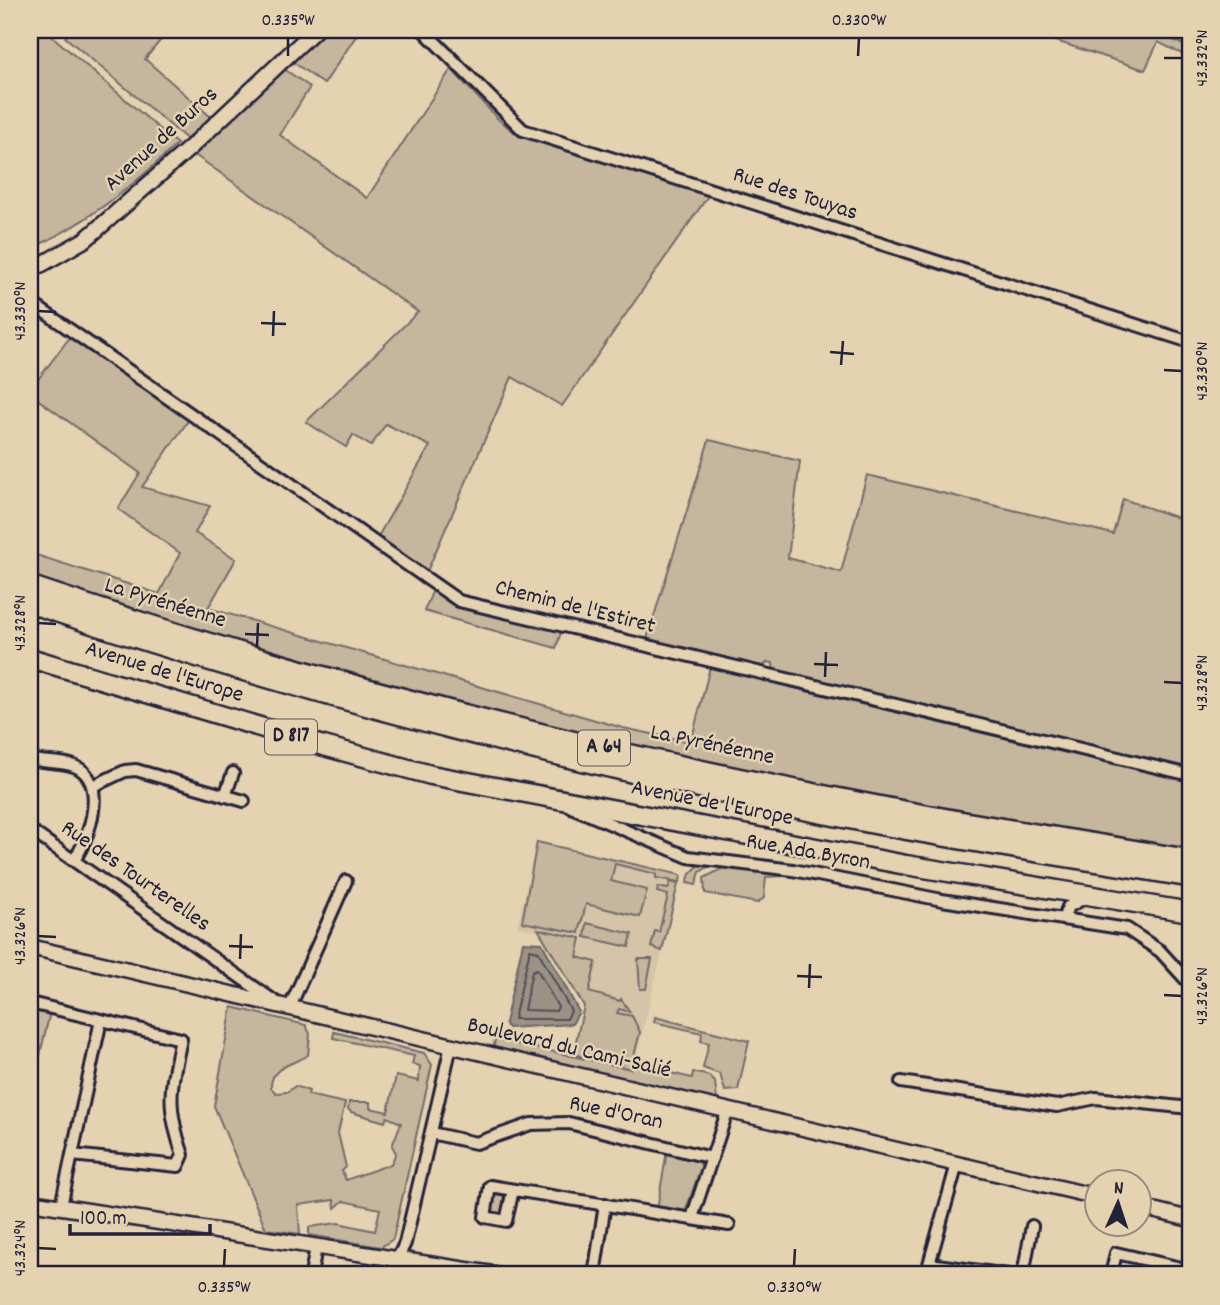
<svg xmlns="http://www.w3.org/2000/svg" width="1220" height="1305" font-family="Dekko,sans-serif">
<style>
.built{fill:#d5c4a7}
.green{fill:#c5b69d;stroke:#746c6c;stroke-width:2}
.water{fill:#9c9185;stroke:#6b6567;stroke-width:2}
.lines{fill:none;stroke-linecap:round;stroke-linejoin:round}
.shore{stroke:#534e59;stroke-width:2}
.stream{stroke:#6b6567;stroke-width:2.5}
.minor-casing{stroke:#22223b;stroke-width:16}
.tertiary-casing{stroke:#22223b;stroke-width:19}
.primary-casing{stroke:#22223b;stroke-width:23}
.motorway-casing{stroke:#22223b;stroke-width:24}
.minor{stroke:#e4d2b0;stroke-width:10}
.tertiary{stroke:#e4d2b0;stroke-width:14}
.primary{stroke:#e4d2b0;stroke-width:18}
.motorway{stroke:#e4d2b0;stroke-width:19}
.ticks{fill:none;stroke:#22223b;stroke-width:2.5}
.labels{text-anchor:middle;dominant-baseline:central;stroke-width:5;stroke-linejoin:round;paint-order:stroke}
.shield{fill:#e4d2b0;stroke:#5c575e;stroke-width:2}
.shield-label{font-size:21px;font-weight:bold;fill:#22223b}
.street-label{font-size:23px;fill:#22223b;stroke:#e4d2b0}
.neatline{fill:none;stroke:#22223b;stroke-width:2.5}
.ticks-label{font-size:18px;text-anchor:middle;fill:#22223b}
</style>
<rect width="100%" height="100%" fill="#e4d2b0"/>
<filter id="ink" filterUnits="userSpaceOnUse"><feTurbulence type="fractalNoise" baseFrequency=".0143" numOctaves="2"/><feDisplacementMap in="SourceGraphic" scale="14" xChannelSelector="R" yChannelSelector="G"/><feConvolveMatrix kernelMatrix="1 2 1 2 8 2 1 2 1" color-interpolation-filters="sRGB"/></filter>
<g filter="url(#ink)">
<!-- built -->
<path class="built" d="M537,842L681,875L633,1070L572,1056L583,1006L538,931L517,927Z"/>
<!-- green -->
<g class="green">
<path d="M30,30H45L177,144C135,185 83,225 30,249Z"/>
<path d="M74,30H169L145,59L212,118L189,141L65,37Z"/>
<path d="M322,30H360L324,84L290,60Z"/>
<path d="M1022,30H1190V58L1158,42L1145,70Z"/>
<path d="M284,69L310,87L280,135L367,198L451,69L498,119L519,136L708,196L562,406L512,377L425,576L376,540L430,446L386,424L371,446L353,435L346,447L306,422L418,312L192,153Z"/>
<path d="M70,337L190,418L142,487L210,506L195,533L236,559L208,608L623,728L691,742L710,667L801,689L803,680L774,673L773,663L768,662L759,669L645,645L709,440L800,461L788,558L841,572L867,475L1113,534L1123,499L1190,522V850C1096,834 1000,820 906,803C611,747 315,672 30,576V553L159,594L180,553L118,509L140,473L33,396L30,400V390Z"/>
<path d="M433,590L456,605L562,629L556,648L424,611Z"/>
<path d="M537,842L681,875L680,882L656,878V874L615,864L611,881L647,890L640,917L586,904L579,933L522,922Z"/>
<path d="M699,865H711L700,872L696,885L687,883L690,874Z"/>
<path d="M725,867L783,874V876L766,877L764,898L757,903L705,893L704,878Z"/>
<path d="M670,882L678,884L662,951L651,947L655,931L659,932L668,895L657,892L658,887L668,889Z"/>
<path d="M587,923L632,934L629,947L585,937Z"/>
<path d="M538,929L581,938L577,957L596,962L589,992L620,1001L621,999L630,1012L619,1009L617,1013L632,1016L640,1032L632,1064L692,1078L693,1072L709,1076L715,1082L717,1100L708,1098L707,1101L493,1051L495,1039L631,1069L573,1054L584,1006Z"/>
<path d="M652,959L646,989H640L638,959Z"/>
<path d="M30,1003L51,1008L30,1097Z"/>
<path d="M232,1007L306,1025L310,1034L308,1055C293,1065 270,1066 271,1088L276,1093L287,1092L295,1086L309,1091L308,1095L345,1103L338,1133L346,1167L342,1171L346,1180L391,1164L396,1153L392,1146L401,1123L387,1117L385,1122L351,1112L348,1109L349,1102H370V1108L388,1112L396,1076L419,1081L420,1066L412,1064L414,1056L333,1038L334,1032L424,1053L432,1065L393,1239L381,1247L309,1235V1227L338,1223L375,1231L380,1209L343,1201L335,1208L334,1200L298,1205L300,1234L266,1229L214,1106Z"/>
<path d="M655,1017L749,1041L738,1090L725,1091L720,1074L703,1068L709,1043L701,1041L702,1033L654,1022Z"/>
<path d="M667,1151L700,1161L701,1167L685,1212L657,1209Z"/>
<path d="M492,1192L504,1194L502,1214H490Z"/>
</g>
<!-- water -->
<path class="water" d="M523,942L542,943L579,1012L572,1024L508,1028L505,1023Z"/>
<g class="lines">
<!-- shore -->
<g class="shore">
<path d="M530,949L538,951L571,1011L567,1019H514Z"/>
<path d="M537,969L558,1007L556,1011L524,1010L532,971Z"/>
</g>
<!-- stream -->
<path class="stream" d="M1153,30L1190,48"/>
<defs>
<g id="minor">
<path d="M423,30L523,130L1190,342"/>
<path d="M30,302L459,601L1190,775"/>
<path d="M30,759C44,763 61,761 74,766C109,779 90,838 74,860"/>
<path d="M93,786L125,771L136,770L244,801"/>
<path d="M225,796L233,773"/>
<path d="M571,807L688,857L793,870L942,900L1127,929L1160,951L1190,984"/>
<path d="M30,830L277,1003"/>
<path d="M1063,919L1068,907L1088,896"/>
<path d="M30,1003L101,1020L61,1206"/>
<path d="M289,1009L346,881"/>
<path d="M901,1082L1057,1106L1096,1098L1190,1108"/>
<path d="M431,1133L476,1143L531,1124L569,1123L712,1158"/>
<path d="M72,1155L178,1166L183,1155C166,1105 170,1090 181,1039L101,1020"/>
<path d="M513,1190L506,1221L485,1217L490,1186L729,1225"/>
<path d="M692,1218L728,1109"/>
<path d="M930,1264L1008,1275"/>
<path d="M311,1275L316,1247"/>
<path d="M390,1275L405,1243L451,1046"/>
<path d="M594,1275L605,1204"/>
<path d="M926,1275L957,1164"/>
<path d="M1023,1275L1032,1226"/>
<path d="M1111,1275L1116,1253L1190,1270"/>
</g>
<g id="tertiary">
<path d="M30,271L86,239L192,146L315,30"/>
<path d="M30,947L1098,1197"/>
<path d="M30,1202L499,1275"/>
<path d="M1140,1207L1190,1219"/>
</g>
<path id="primary" d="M30,658L320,745L431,775L906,865L1190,912"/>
<g id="motorway">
<path d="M30,586C308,680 595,753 883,807C985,827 1088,842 1190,860"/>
<path d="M30,603C306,696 591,769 877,824C981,844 1086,859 1190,877"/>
</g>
</defs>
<!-- minor casing -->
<use href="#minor" class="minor-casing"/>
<!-- tertiary casing -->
<use href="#tertiary" class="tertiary-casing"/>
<!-- primary casing -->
<use href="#primary" class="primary-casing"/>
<!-- motorway casing -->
<use href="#motorway" class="motorway-casing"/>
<!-- minor -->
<use href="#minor" class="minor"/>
<!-- tertiary -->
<use href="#tertiary" class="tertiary"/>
<!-- primary -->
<use href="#primary" class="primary"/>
<!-- motorway -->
<use href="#motorway" class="motorway"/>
</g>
</g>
<!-- ticks -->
<path class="ticks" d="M288,56V38M858,56L859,38M1164,58H1182M38,311L56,312M261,323L286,324M273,336L274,311M830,352L854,354M841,365L843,341M1164,370L1182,371M38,623L56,624M245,634L269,635M257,647L258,623M814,664L838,665M825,677L826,652M1164,682L1182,683M38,936L56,937M229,946L253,947M240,959L241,934M797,976L822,977M809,988L810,964M1164,995L1182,996M38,1248L56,1249M224,1266L225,1249M794,1266L795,1249"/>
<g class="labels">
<!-- shield labels -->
<g class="shield">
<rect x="265" y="719.5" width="52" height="35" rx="5"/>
<rect x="578" y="730.5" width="52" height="35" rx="5"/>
</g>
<g class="shield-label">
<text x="291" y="737">D 817</text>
<text x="604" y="748">A 64</text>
</g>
<!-- street labels -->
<g class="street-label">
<text transform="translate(162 140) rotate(-42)">Avenue de Buros</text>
<text transform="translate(795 195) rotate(18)">Rue des Touyas</text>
<text transform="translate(165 604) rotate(17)">La Pyrénéenne</text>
<text transform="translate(575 608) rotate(14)">Chemin de l'Estiret</text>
<text transform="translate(164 673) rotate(17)">Avenue de l'Europe</text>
<text transform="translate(712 746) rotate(12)">La Pyrénéenne</text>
<text transform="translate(712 804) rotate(11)">Avenue de l'Europe</text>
<text transform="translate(808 853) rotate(10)">Rue Ada Byron</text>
<text transform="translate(135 877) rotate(35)">Rue des Tourterelles</text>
<text transform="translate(569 1049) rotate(13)">Boulevard du Cami-Salié</text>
<text transform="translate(616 1114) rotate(12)">Rue d'Oran</text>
</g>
</g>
<!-- margin -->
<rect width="1220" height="1305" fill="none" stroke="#e4d2b0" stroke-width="77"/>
<!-- north arrow -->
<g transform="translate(1118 1203) rotate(3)"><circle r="33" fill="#e4d2b0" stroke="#968c81" stroke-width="2"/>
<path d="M0-5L12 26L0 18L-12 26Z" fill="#22223b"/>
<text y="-10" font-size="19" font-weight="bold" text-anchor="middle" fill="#22223b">N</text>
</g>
<!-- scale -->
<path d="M70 1224v10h140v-10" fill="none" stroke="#22223b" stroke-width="3.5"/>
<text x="80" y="1224" font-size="21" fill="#22223b" stroke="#e4d2b0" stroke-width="5" paint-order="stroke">100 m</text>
<rect x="38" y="38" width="1144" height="1228" class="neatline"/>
<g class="ticks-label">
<text x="288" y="25">0.335°W</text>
<text x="859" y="25">0.330°W</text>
<text transform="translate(1201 58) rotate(-90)" y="6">43.332°N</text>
<text transform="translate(19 311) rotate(-90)" y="6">43.330°N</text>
<text transform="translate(1201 371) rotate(-90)" y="6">43.330°N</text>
<text transform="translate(19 623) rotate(-90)" y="6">43.328°N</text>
<text transform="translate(1201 683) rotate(-90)" y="6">43.328°N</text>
<text transform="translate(19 936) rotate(-90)" y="6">43.326°N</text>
<text transform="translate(1201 996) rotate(-90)" y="6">43.326°N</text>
<text transform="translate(19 1248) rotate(-90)" y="6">43.324°N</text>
<text x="224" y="1292">0.335°W</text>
<text x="794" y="1292">0.330°W</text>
</g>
</svg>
